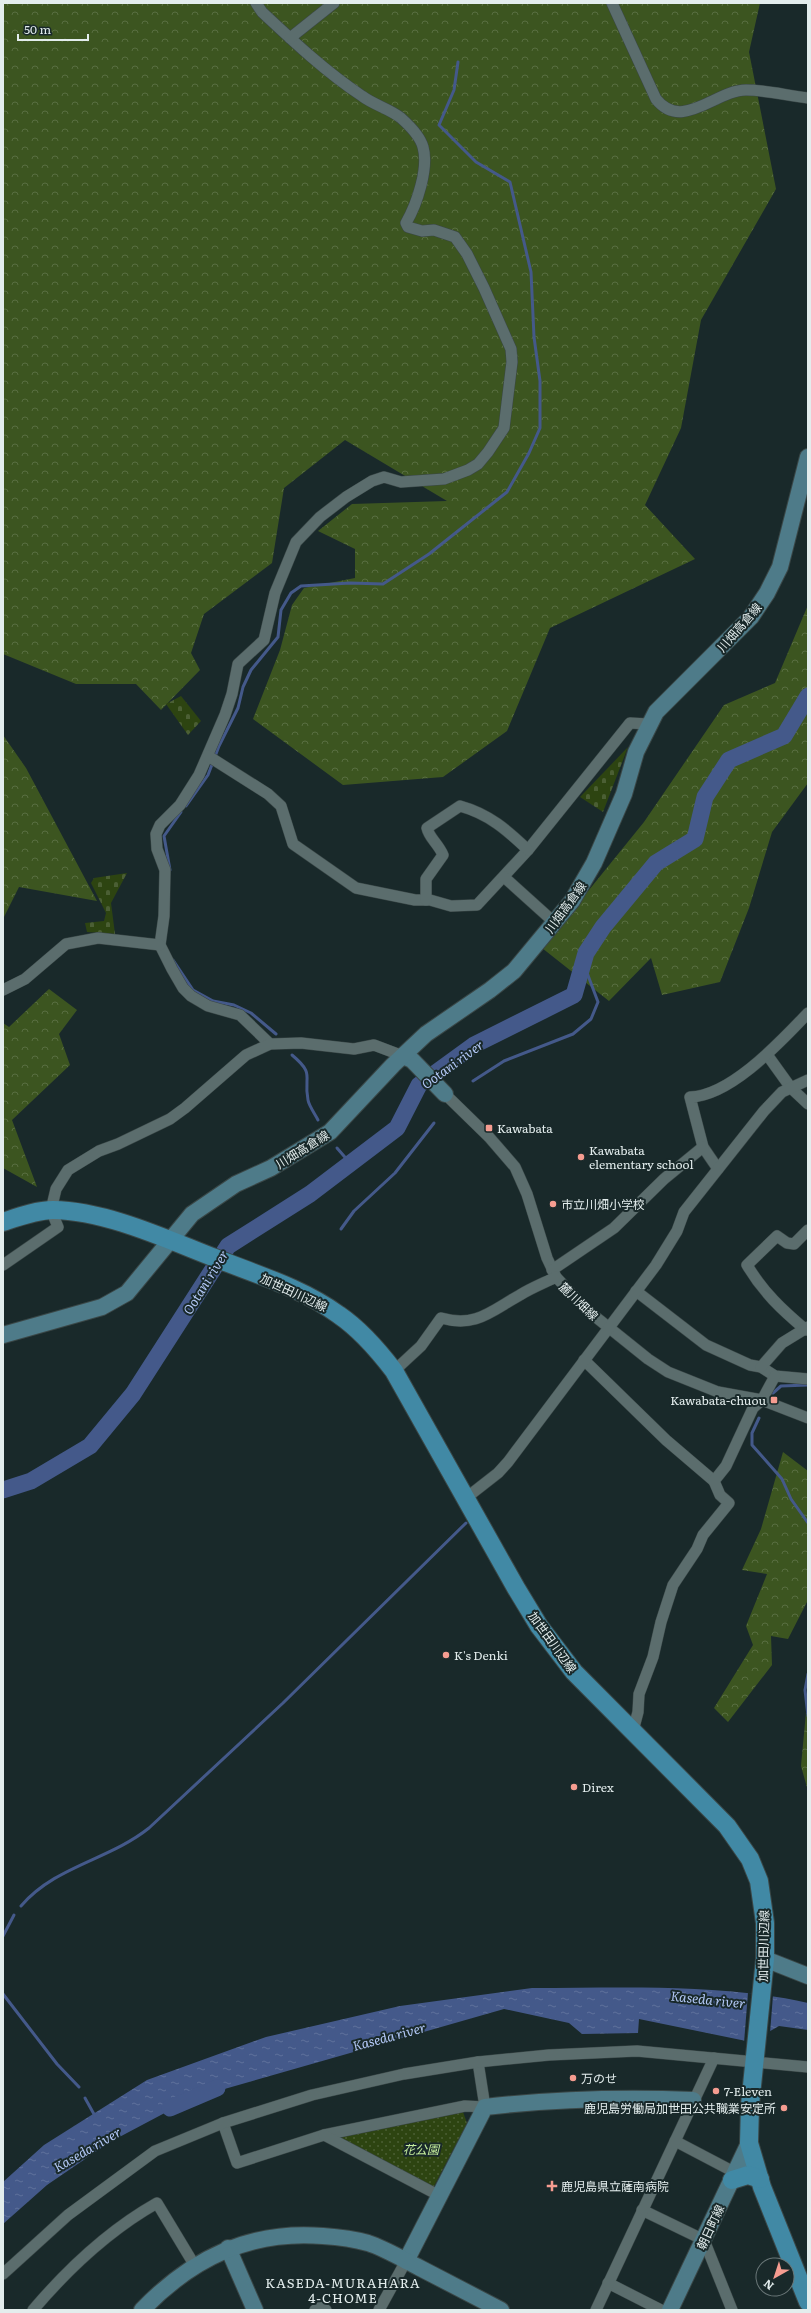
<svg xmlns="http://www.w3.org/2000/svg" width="811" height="2313" font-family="Literata,'Noto Sans JP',serif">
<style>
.forest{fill:url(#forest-crowns)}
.cemetery{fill:url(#cemetery-stones)}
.park{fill:url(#park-dots)}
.water{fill:url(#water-ripples)}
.pier{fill:#19292a}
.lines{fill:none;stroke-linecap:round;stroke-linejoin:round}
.stream{stroke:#44598a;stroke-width:3}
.river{stroke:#44598a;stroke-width:17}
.street-casing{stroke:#3a4747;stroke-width:12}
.secondary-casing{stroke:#3a4747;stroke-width:18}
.primary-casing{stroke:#3a4747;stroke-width:20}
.street{stroke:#5b6d6d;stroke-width:11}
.secondary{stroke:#4e7b89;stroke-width:16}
.primary{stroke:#4189a5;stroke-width:18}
.poi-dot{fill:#f59c90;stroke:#19292a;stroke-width:1.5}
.labels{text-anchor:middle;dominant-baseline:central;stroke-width:4;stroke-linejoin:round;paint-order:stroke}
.street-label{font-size:12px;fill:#e3eded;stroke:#19292a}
.poi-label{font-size:12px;fill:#e3eded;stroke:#19292a;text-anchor:start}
.park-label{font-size:12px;font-style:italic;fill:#c6ef9d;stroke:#19292a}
.water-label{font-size:13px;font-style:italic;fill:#b3c8f6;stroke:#19292a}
.neighbourhood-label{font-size:13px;letter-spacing:1px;fill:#e3eded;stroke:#19292a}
</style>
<defs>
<pattern id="forest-crowns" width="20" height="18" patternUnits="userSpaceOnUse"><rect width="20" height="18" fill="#3c5520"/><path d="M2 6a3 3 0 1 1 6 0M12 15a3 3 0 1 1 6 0" fill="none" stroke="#586e41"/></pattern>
<pattern id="cemetery-stones" width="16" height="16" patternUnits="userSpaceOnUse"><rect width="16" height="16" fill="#2d4411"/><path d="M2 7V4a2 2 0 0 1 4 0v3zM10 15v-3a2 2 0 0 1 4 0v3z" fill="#4b5f34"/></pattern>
<pattern id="park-dots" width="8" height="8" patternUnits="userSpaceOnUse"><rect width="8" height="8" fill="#2d4411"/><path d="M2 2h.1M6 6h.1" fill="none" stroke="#4b5f34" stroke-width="1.8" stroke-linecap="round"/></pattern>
<pattern id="water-ripples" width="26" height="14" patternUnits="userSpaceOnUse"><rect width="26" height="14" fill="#44598a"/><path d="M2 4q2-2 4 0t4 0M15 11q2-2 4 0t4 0" fill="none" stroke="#5f719b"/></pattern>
</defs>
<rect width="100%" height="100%" fill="#19292a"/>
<!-- forest -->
<g class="forest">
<path d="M3,3H760L749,52L776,189L701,320L681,428L645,505L695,559L550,628L507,731L443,777L343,785L253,719L280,650L292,605L304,588L355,578V549L318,531L352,504L447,501L345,440L284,488L272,563L204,614L191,653L200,670L161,710L136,684H76L3,654Z"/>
<path d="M808,605V783L772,832L749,908L720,982L662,995L651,958L609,1001L542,948L644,822L724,705L775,683Z"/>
<path d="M3,735L26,768L97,901L19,887L3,919Z"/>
<path d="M49,989L77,1010L59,1034L70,1065L12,1120L37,1187L3,1168V1023L9,1027Z"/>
<path d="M783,1452L808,1471V1600L788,1639L771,1636L772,1665L728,1722L714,1708L753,1645L746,1626L767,1574L742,1570L761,1529Z"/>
<path d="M808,1691V1791L801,1766Z"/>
</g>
<!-- cemetery -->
<g class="cemetery">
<path d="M181,696L201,721L188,735L166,704Z"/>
<path d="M628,747L603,812L580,797Z"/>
<path d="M127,873L111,903L115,934L87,932L85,923L104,921L106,913L91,883L94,878Z"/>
</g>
<!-- park -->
<path class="park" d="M463,2112L467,2123L433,2188L342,2140V2136Z"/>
<!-- water -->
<path class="water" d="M532,1988C623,1988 719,1983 808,2003V2030L779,2026L751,2042L639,2019L638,2033L582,2034L569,2023L504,2009L193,2098L110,2142L47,2185L3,2224V2182L44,2145L147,2080L266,2037L400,2006Z"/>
<!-- pier -->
<path class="pier" d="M748,1993L773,1995L770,2033L750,2044L744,2043Z"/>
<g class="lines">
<!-- stream -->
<g class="stream">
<path d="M186,806L208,775L219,746L238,708L243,687L251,670L278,637L281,610L291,593L301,586L350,583L383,584L429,554L507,492L529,453L540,428V381L534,337L531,272L510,182L476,162L439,125L454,90L458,62"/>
<path d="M170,870L164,836L181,812"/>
<path d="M173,960L193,990L213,1001L234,1005L251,1013L276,1034"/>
<path d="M292,1055C316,1075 303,1076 308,1100C309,1106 315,1114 318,1120"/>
<path d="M473,1081L504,1061L573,1034L591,1019L598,1002L583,962"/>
<path d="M337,1148L350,1163"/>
<path d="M341,1229L354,1211L395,1173L434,1123"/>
<path d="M773,1393L781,1386L808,1385"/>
<path d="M759,1418L752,1433V1445L782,1479L791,1499L808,1523"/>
<path d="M808,1674L805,1690L808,1716"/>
<path d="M21,1906C55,1866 109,1860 149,1828L283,1703L466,1523"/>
<path d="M3,1936L14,1915"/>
<path d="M3,1994L57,2064L79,2087"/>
<path d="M85,2098L95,2116"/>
</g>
<!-- river -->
<g class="river">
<path d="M3,1490L31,1481L90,1446L133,1394L228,1246L310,1194L397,1128L419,1085L474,1045L574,995L586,953L603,927L656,863L695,839L705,797L729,760L784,736L808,696"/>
<path d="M170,2108L217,2088"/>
</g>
<defs>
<g id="street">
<path d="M256,3L262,12C294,42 326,72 362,96C374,105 390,109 401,118C410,126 420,136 423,147C429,168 417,204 406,223L408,227L422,231L434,230L455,237L467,254L484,288L511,349L512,362L504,428L488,452L478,464L468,470L444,479L401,482L384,477L372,481L346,497L320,517L296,542L275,593L264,640L238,664L232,694L225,715L199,775L180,805L160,825L156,834L157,849L165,870L164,916L160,945L172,969L183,988L191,996L208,1006L240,1015L270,1044"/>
<path d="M612,3L656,99C682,132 716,90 746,90C767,90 788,96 808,98"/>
<path d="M290,38L334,3"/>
<path d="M208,756L268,794L281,806L293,844L356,888L415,900H430L451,906L477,905L528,850L630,723L648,724"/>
<path d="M504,877L555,923"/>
<path d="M426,900V879L443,855C438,843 429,838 427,828L460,806C489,814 507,830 528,850"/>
<path d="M3,990L25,979L66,944L98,938L160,945"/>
<path d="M768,1056L791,1088L808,1104"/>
<path d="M445,1094L489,1137L515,1167L527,1194L547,1258L556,1277L587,1310L648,1359L668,1372L718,1392L762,1400L808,1418"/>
<path d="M718,1169L703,1147L690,1097C731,1096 781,1041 808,1013"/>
<path d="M3,1265L58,1227L51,1210L56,1189L68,1170L99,1151L118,1144L170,1119L185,1108L246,1055L270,1044L301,1043L354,1049L374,1045L403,1056"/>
<path d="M552,1270L614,1228L664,1179L703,1147"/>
<path d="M636,1291L706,1345L750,1365L761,1367L775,1376L808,1379"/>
<path d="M806,1330C782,1310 763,1292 747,1265L777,1236L787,1243L794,1244L808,1230"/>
<path d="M584,1360L666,1440L714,1481"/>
<path d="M761,1367L782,1343L808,1327"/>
<path d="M394,1371L421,1346L441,1318C476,1328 491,1311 520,1295C531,1288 544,1283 556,1277"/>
<path d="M466,1498L498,1473L508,1462L656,1265L677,1231L684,1212L764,1111L782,1092L808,1080"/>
<path d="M633,1731L638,1712L639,1694L653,1657L661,1622L673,1585L697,1549L703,1535L729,1503L720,1495L714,1481L726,1466L753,1408L762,1400L775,1376"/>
<path d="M223,2123L237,2163L324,2135L465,2106L485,2107L478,2062"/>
<path d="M324,2135L440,2196"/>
<path d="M675,2141L736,2173"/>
<path d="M642,2210L704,2240L732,2310"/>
<path d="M3,2274L68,2215L155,2151L223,2123L312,2095L404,2074L478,2062L549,2055L637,2051L808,2067"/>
<path d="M608,2283L661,2310"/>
<path d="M33,2310C67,2270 111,2229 157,2203L195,2266"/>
<path d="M315,2310L321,2307L326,2310"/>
<path d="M379,2310L406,2261"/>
<path d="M596,2310L714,2058"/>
</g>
<g id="secondary">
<path d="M403,1056L412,1060L445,1094"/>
<path d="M3,1335L102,1307L127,1293L192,1214L236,1184L271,1168L330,1132L393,1065L426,1034L490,990L514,971L572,901L594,863L624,794L636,752L656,712L751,617L767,593L780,567L808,457"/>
<path d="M765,1959L808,1976"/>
<path d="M228,2248L255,2310"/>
<path d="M406,2261L485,2107C555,2099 623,2097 693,2100"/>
<path d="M142,2310C192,2258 250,2230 323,2236C338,2237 354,2239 368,2243C386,2249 404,2260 420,2268C447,2282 474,2296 501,2310"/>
<path d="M670,2310L749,2143"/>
</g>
<g id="primary">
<path d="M3,1222C18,1217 37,1210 53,1210C107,1211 166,1239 215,1258C258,1275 302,1288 339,1315C361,1330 378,1350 394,1371L516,1588L539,1626L574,1672L727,1826L750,1859L759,1881L765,1923V1959L750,2105L749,2143L762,2187L808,2302"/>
<path d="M732,2180L748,2175L760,2179"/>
</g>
</defs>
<!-- street casing -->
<use href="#street" class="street-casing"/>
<!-- secondary casing -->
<use href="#secondary" class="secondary-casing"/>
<!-- primary casing -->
<use href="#primary" class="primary-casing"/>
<!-- street -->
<use href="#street" class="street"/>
<!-- secondary -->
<use href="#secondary" class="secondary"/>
<!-- primary -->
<use href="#primary" class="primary"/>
</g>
<!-- markers -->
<g class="poi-dot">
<rect x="485" y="1124" width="8" height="8" rx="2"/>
<circle cx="581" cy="1157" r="4"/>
<circle cx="553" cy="1204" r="4"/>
<rect x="770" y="1396" width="8" height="8" rx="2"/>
<circle cx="446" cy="1655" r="4"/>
<circle cx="574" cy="1787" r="4"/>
<circle cx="573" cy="2078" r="4"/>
<circle cx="716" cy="2091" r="4"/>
<circle cx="784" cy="2108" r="4"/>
<path d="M550 2180h4v4h4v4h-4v4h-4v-4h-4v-4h4z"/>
</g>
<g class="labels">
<!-- street labels -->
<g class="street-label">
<text transform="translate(739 627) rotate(-49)">川畑高倉線</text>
<text transform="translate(565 907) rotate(-54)">川畑高倉線</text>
<text transform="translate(302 1149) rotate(-32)">川畑高倉線</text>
<text transform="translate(294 1292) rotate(25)">加世田川辺線</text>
<text transform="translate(579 1301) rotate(44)">麓川畑線</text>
<text transform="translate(553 1642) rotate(54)">加世田川辺線</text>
<text transform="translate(763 1946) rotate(-89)">加世田川辺線</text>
<text transform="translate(710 2227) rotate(-65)">朝日町線</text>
</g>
<!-- poi labels -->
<g class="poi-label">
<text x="497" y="1128">Kawabata</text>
<text x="589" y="1150">Kawabata<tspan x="589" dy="14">elementary school</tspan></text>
<text x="561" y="1204">市立川畑小学校</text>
<text x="766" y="1400" text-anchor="end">Kawabata-chuou</text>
<text x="454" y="1655">K's Denki</text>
<text x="582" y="1787">Direx</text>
<text x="581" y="2078">万のせ</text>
<text x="724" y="2091">7-Eleven</text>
<text x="776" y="2108" text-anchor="end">鹿児島労働局加世田公共職業安定所</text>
<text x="561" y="2186">鹿児島県立薩南病院</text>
</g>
<!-- park labels -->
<g class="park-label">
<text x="421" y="2149">花公園</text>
</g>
<!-- water labels -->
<g class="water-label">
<text transform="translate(452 1064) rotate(-36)">Ootani river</text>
<text transform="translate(205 1282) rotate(-58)">Ootani river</text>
<text transform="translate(708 1999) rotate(6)">Kaseda river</text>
<text transform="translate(389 2036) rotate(-15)">Kaseda river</text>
<text transform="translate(87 2149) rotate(-30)">Kaseda river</text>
</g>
<!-- neighbourhood labels -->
<g class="neighbourhood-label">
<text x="343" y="2282">KASEDA-MURAHARA<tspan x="343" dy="15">4-CHOME</tspan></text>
</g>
</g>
<!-- border -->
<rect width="811" height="2313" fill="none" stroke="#e3eded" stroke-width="8"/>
<!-- north arrow -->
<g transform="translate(775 2277) rotate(219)"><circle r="19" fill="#19292a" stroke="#6a7778"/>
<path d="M0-3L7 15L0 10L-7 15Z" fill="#f59c90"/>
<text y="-6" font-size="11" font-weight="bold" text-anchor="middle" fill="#e3eded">N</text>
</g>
<!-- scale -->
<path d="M18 34v6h70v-6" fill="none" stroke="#e3eded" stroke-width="2"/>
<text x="24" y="34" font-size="12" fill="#e3eded" stroke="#19292a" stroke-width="3" paint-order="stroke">50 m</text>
</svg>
